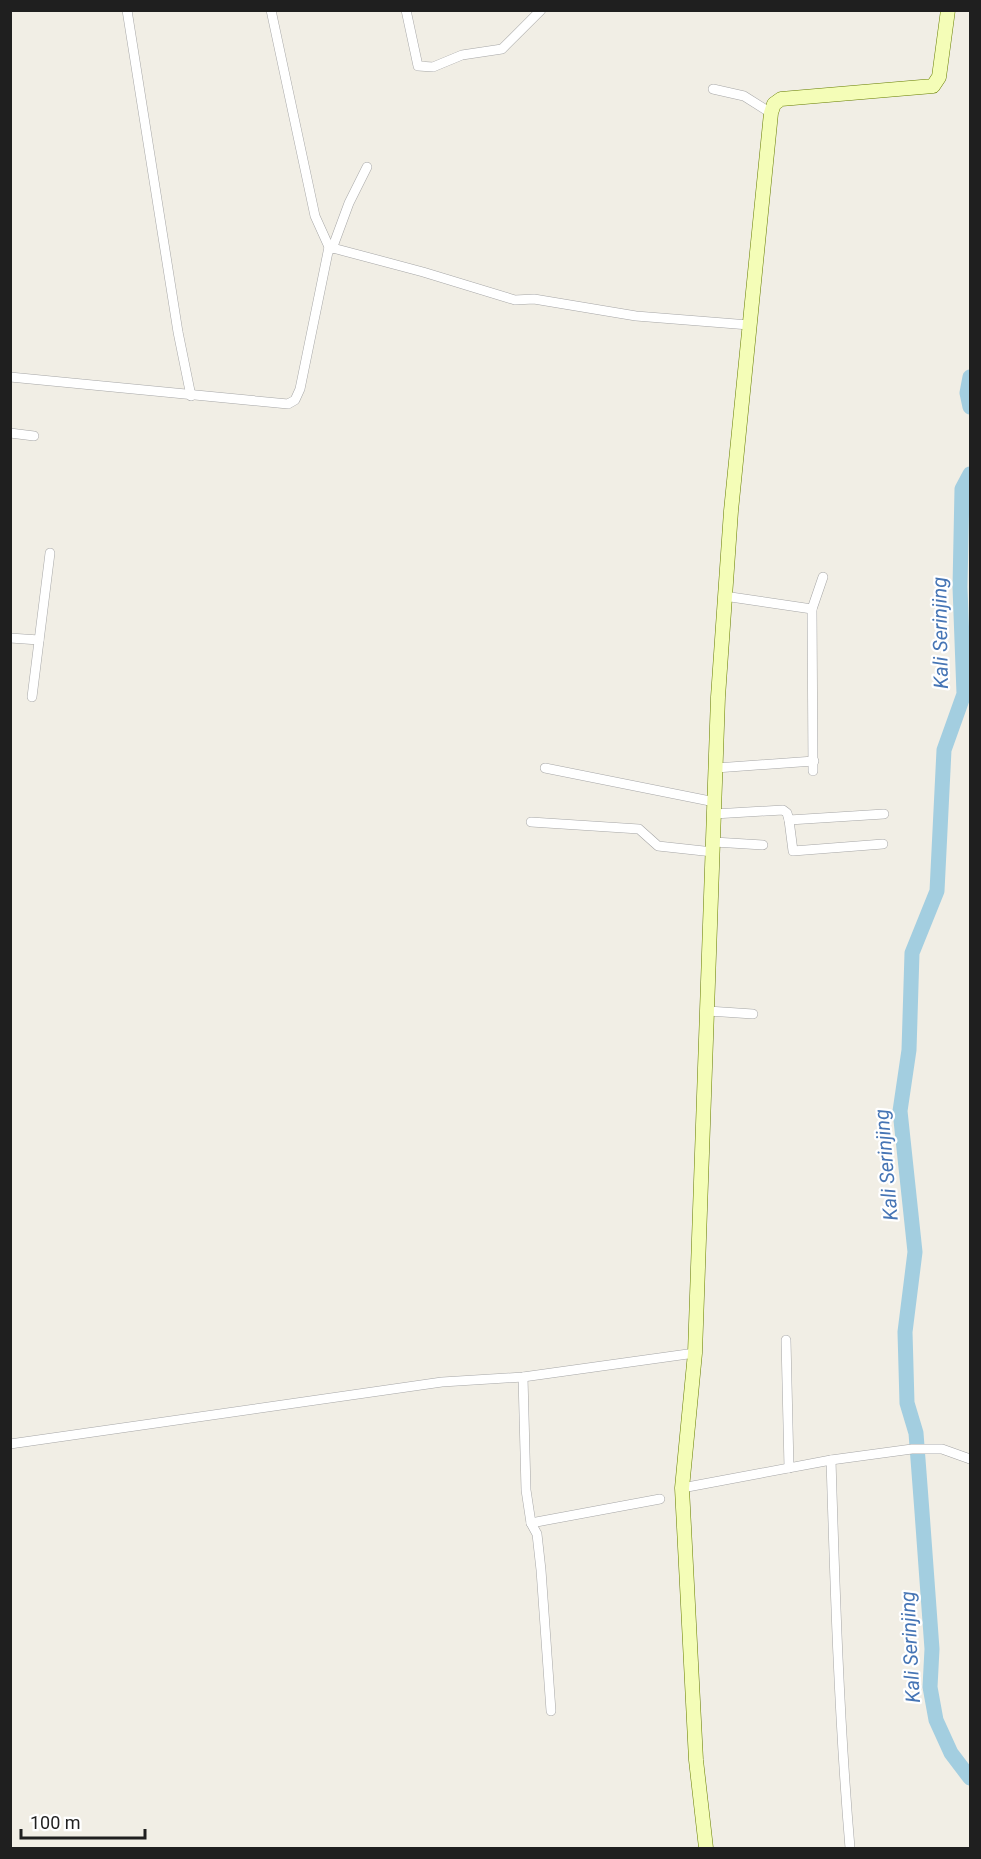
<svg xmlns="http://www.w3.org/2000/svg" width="981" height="1859" font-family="Roboto,sans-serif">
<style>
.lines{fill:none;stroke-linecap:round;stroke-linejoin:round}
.river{stroke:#a3cee0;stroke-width:15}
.street-casing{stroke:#a6a6a6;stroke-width:10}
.secondary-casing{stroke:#667d00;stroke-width:15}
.street{stroke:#fff;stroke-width:9}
.secondary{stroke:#f4fdb7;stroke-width:14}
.labels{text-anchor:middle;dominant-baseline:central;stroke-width:4.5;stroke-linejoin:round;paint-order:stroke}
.water-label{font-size:20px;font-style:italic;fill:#4675b5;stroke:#fff}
</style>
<rect width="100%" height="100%" fill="#f1eee5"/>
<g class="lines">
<!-- river -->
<g class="river">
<path d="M970,377L967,393L970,407"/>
<path d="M970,474L962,489L960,587L964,694L944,750L937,891L912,953L909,1050L900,1111L915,1252L905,1332L907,1403L916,1433L922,1512L932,1649L930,1687L936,1720L951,1753L970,1778"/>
</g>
<defs>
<g id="street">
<path d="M127,10L178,332L191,396"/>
<path d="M271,10L315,216L329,247L423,272L515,300L534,299L636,316L749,325"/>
<path d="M406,10L418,66L433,67L462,55L502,49L541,10"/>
<path d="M713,89L744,96L771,113"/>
<path d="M332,249L349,203L367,167"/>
<path d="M10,377L288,404L295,400L300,389L329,247"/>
<path d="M10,433L34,436"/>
<path d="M724,596L812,609"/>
<path d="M10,638L39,640"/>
<path d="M32,697L50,553"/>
<path d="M545,768L715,802"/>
<path d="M716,768L814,761"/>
<path d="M813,771L812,609L823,577"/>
<path d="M714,814L783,810L787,813L789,820L884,814"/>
<path d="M789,820L793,851L883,844"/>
<path d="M531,822L639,829L658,846L713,852"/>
<path d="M714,842L763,845"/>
<path d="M708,1011L753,1014"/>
<path d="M786,1340L789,1468"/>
<path d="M523,1377L526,1490L531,1523L537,1534L541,1570L551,1711"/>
<path d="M10,1444L442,1382L523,1377L695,1353"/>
<path d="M831,1460C835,1590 839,1719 850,1848"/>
<path d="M682,1488L831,1460L912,1449H942L970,1459"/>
<path d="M531,1523L660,1499"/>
</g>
<path id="secondary" d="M706,1848L696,1760L682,1488L695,1353L718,697L731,511L771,113L774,104L781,99L933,86L939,77L948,10"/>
</defs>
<!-- street casing -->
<use href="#street" class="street-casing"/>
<!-- secondary casing -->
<use href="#secondary" class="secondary-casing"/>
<!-- street -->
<use href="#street" class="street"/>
<!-- secondary -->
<use href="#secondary" class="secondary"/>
</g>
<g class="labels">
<!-- water labels -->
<g class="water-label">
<text transform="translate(940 633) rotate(-91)">Kali Serinjing</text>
<text transform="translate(886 1165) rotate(-95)">Kali Serinjing</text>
<text transform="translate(910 1647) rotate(-93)">Kali Serinjing</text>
</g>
</g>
<!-- border -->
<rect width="981" height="1859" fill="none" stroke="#1f1f1f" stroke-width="24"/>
<!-- scale -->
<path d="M21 1829v9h124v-9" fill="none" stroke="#1f1f1f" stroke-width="3"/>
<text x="30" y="1829" font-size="18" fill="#1f1f1f" stroke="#ffffff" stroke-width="4.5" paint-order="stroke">100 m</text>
</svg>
